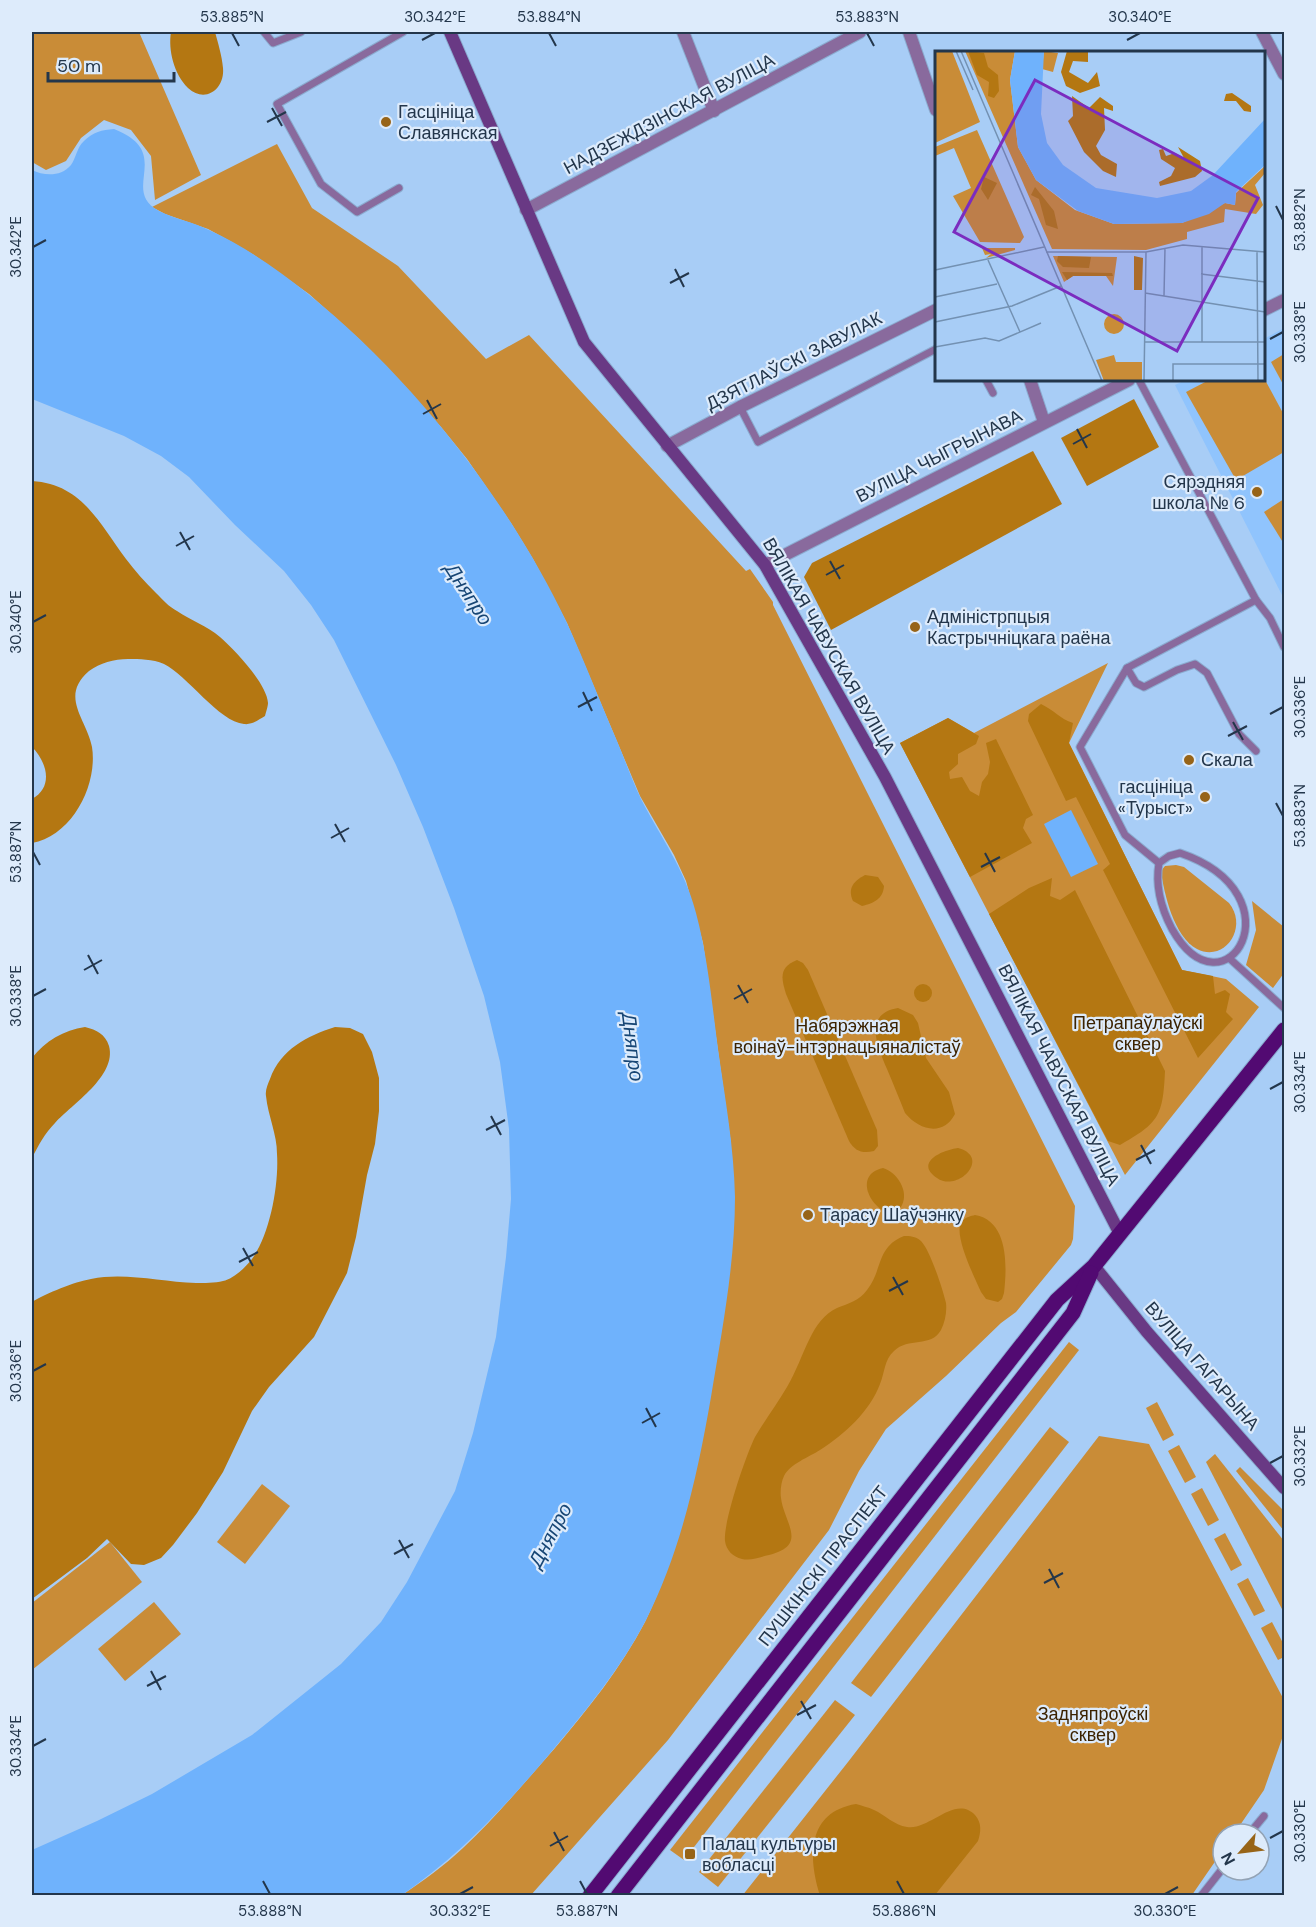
<svg xmlns="http://www.w3.org/2000/svg" width="1316" height="1927" font-family="'DM Sans',sans-serif">
<style>
.built{fill:#90c4fd}
.green{fill:#c98c37}
.forest{fill:#b47712}
.water{fill:#6fb2fc}
.lines{fill:none;stroke-linecap:round;stroke-linejoin:round}
.service-casing{stroke:#8bacd0;stroke-width:9}
.minor-casing{stroke:#8bacd0;stroke-width:14}
.secondary-casing{stroke:#8bacd0;stroke-width:14}
.primary-casing{stroke:#8bacd0;stroke-width:17}
.service{stroke:#896a9d;stroke-width:7}
.minor{stroke:#896a9d;stroke-width:12}
.secondary{stroke:#693984;stroke-width:12}
.primary{stroke:#520a72;stroke-width:15}
.ticks{fill:none;stroke:#23364b;stroke-width:2}
.poi-dot{fill:#976418;stroke:#ddebfb;stroke-width:2}
.labels{text-anchor:middle;dominant-baseline:central;stroke-width:4.5;stroke-linejoin:round;paint-order:stroke}
.poi-label{font-size:18px;fill:#23364b;stroke:#ddebfb;text-anchor:start}
.street-label{font-size:18px;fill:#23364b;stroke:#ddebfb}
.park-label{font-size:18px;fill:#3c2300;stroke:#ddebfb}
.water-label{font-size:20px;font-style:italic;fill:#174675;stroke:#ddebfb}
.inset-road{fill:none;stroke:#7391b2;stroke-width:1.5}
.view{fill:#7b2cbf;fill-opacity:0.15;stroke:#7b2cbf;stroke-width:3}
.inset-edge{fill:none;stroke:#23364b;stroke-width:3}
.neatline{fill:none;stroke:#23364b;stroke-width:2}
.ticks-label{font-size:15px;text-anchor:middle;fill:#23364b}
</style>
<rect width="100%" height="100%" fill="#a8cdf6"/>
<!-- built -->
<path class="built" d="M1284,328V599L1175,385L1186,380H1264V339Z"/>
<!-- green -->
<g class="green">
<path d="M32,32H139L201,175L155,200L151,156L131,130L104,120L81,138L66,161L46,170L32,162Z"/>
<path d="M277,144L312,208L398,266L486,359L529,335L746,571L750,569L773,602V605L1075,1206L1073,1239L1071,1245L1016,1312L1001,1323L946,1376L886,1429L859,1471L829,1530L668,1740L531,1895H402C423,1881 444,1866 463,1848C496,1817 525,1782 555,1748C588,1709 621,1668 645,1622C665,1581 678,1538 690,1494L731,1144L703,943L686,881L674,855L640,796L567,623L533,559L511,523L467,459L441,427L359,339L309,294L254,255L228,240L208,229L165,214L152,207Z"/>
<path d="M1284,354V386L1271,362Z"/>
<path d="M1264,378L1284,415V452L1236,480L1186,392L1209,380H1264Z"/>
<path d="M1284,499V544L1264,512Z"/>
<path d="M1108,663L1069,743L1182,970L1226,979L1259,1007L1125,1175L900,743L948,718L974,733Z"/>
<path d="M1176,865L1184,867L1229,903C1249,928 1224,963 1197,949C1174,937 1164,894 1161,871L1165,866Z"/>
<path d="M1252,901L1284,927V973L1273,988L1246,965L1256,930Z"/>
<path d="M1069,1342L1079,1350L684,1860L670,1850Z"/>
<path d="M1157,1402L1174,1435L1163,1441L1146,1408Z"/>
<path d="M1050,1427L1069,1442L871,1697L851,1683Z"/>
<path d="M1099,1436L1149,1444L1284,1700V1733L1264,1790L1234,1834H1223V1850L1192,1895L742,1896L848,1762Z"/>
<path d="M1179,1445L1196,1477L1185,1483L1168,1451Z"/>
<path d="M1215,1454L1284,1541V1613L1206,1462Z"/>
<path d="M1240,1467L1284,1511V1531L1236,1471Z"/>
<path d="M262,1484L290,1506L245,1564L217,1542Z"/>
<path d="M1202,1488L1219,1520L1208,1526L1191,1494Z"/>
<path d="M1225,1533L1242,1565L1231,1571L1214,1539Z"/>
<path d="M110,1542L142,1582L32,1670V1603Z"/>
<path d="M1248,1578L1265,1611L1254,1616L1237,1584Z"/>
<path d="M154,1602L181,1634L125,1681L98,1649Z"/>
<path d="M1272,1622L1284,1645V1657L1278,1660L1261,1628Z"/>
<path d="M835,1700L855,1715L718,1887L699,1872Z"/>
</g>
<!-- forest -->
<g class="forest">
<path d="M171,32H215C218,43 222,56 223,68C225,89 205,104 188,88C174,74 168,50 171,32Z"/>
<path d="M1134,399L1159,447L1087,486L1061,438Z"/>
<path d="M1033,451L1062,504L831,630L804,577L812,563Z"/>
<path d="M32,481C82,484 99,523 126,559C135,571 145,582 156,593C162,599 169,607 177,611C190,620 207,626 220,637C234,649 267,684 268,703C268,706 266,712 265,716C258,720 252,725 244,724C219,722 187,675 164,664C152,659 140,659 128,659C114,659 100,663 89,671C59,697 87,719 92,747C98,785 72,836 32,843V799C54,787 47,762 32,747Z"/>
<path d="M1041,704C1054,710 1060,719 1073,723L1069,743L1182,970L1213,976L1215,994L1225,990L1230,994L1226,1012L1233,1019L1198,1058L1103,870L1110,864L1076,797L1066,801L1028,721L1029,714Z"/>
<path d="M948,718L979,736L976,744L958,754V764L949,772L950,779L962,777L970,791L979,796L982,782L988,774L990,762L986,743L996,739L1033,815L1026,819L1023,828L1032,843L970,877L900,743Z"/>
<path d="M865,875L878,877L884,886C883,899 874,903 862,906L853,901C847,888 854,881 865,875Z"/>
<path d="M1052,878L1050,896L1060,900L1075,890L1165,1071C1163,1116 1159,1123 1120,1145L1108,1141L989,914L1029,888Z"/>
<path d="M797,960L803,963L808,970L877,1130L878,1146L874,1151C862,1154 855,1151 849,1141L786,994C781,978 779,967 797,960Z"/>
<circle cx="923" cy="993" r="9"/>
<path d="M898,1008L913,1015L918,1023L926,1058L949,1092L955,1114C943,1137 919,1130 905,1113C899,1098 893,1083 887,1069C878,1047 862,1014 898,1008Z"/>
<path d="M85,1027C97,1030 105,1034 109,1046C117,1076 72,1104 55,1123C45,1133 38,1146 32,1158V1058C45,1041 64,1030 85,1027Z"/>
<path d="M335,1027L350,1028L363,1034L372,1052L379,1078V1111L375,1144L367,1175L356,1237L347,1273L314,1337L269,1387L252,1411L223,1472L197,1513L173,1545L161,1558L144,1565L131,1564L107,1539L87,1558L32,1599V1302C47,1293 74,1282 91,1279C125,1272 161,1282 196,1283C204,1283 215,1283 223,1281C233,1279 245,1268 252,1259C270,1234 279,1185 277,1154C277,1134 268,1116 266,1096C265,1090 268,1084 270,1079C281,1049 307,1036 335,1027Z"/>
<path d="M958,1148C992,1157 958,1193 937,1178C914,1162 943,1150 958,1148Z"/>
<path d="M883,1168C897,1172 909,1191 902,1205C888,1233 843,1177 883,1168Z"/>
<path d="M975,1215C1009,1221 1007,1267 1004,1293L1002,1299L998,1302L986,1299L981,1292C975,1278 952,1233 962,1221C966,1217 971,1216 975,1215Z"/>
<path d="M904,1236C910,1236 915,1236 921,1241C930,1250 943,1290 946,1303C947,1312 945,1322 941,1330C931,1348 908,1337 894,1351C884,1360 885,1372 880,1384C870,1411 845,1434 820,1450C809,1457 790,1464 784,1476C781,1482 780,1492 781,1498C784,1523 809,1545 769,1555C760,1557 751,1561 742,1559C733,1557 726,1550 725,1541C723,1522 746,1455 755,1437C765,1420 777,1404 787,1387C796,1372 802,1354 810,1338C816,1326 824,1314 837,1308C849,1303 859,1301 867,1290C883,1270 876,1247 904,1236Z"/>
<path d="M856,1804C862,1806 868,1807 874,1810C885,1815 894,1825 907,1827C929,1831 955,1794 975,1815C982,1823 981,1832 978,1841L935,1895H820C808,1857 807,1812 856,1804Z"/>
</g>
<!-- water -->
<g class="water">
<path d="M114,129C175,153 119,190 159,211C175,219 193,222 209,230C244,246 277,269 307,293C413,378 509,501 567,623C585,662 600,702 617,741C625,760 632,780 641,799C662,840 684,867 696,913C708,958 712,1004 718,1049C725,1098 734,1147 735,1197C735,1263 722,1331 711,1397C698,1472 681,1551 646,1620C620,1670 583,1714 547,1757C500,1812 461,1854 402,1895H32V1850L97,1821L152,1794L252,1735L341,1664L381,1622L407,1582L455,1491L473,1433L496,1337L506,1257L511,1199L509,1129L500,1062L484,996L454,908L423,827L396,765L334,640L311,605L284,571L235,525L189,477L161,456L124,436L32,399V170C44,176 61,177 71,165C76,158 77,147 84,141C93,132 102,130 114,129Z"/>
<path d="M1071,810L1098,864L1071,877L1044,824Z"/>
</g>
<g class="lines">
<defs>
<g id="service">
<path d="M264,32L273,43L301,32"/>
<path d="M399,188L357,212L321,184L277,104L403,32"/>
<path d="M986,380L993,393"/>
<path d="M1139,380L1256,600L1127,668L1080,747L1125,835L1159,863"/>
<path d="M740,407L758,442L936,349"/>
<path d="M1256,600L1270,618L1284,647"/>
<path d="M1127,668L1136,683L1144,687L1177,670L1195,664L1207,673L1239,734L1256,751"/>
<path d="M1180,853C1303,895 1225,1022 1172,929C1161,908 1155,886 1159,863L1169,856Z"/>
<path d="M1229,958L1284,1008"/>
<path d="M1249,1834L1264,1816"/>
<path d="M1201,1896L1223,1868"/>
</g>
<g id="minor">
<path d="M683,32L714,111"/>
<path d="M909,32L936,110"/>
<path d="M1262,32L1284,74"/>
<path d="M526,210L860,32"/>
<path d="M1264,310L1284,300"/>
<path d="M1030,380L1044,422"/>
<path d="M667,446L740,407L936,310"/>
<path d="M765,565L1129,380"/>
</g>
<g id="secondary">
<path d="M450,32L584,342L765,565L885,777L1120,1234"/>
<path d="M1094,1266L1147,1332L1284,1488"/>
</g>
<g id="primary">
<path d="M590,1896L1057,1300L1094,1266L1284,1030"/>
<path d="M618,1896L1073,1313L1091,1273"/>
</g>
</defs>
<!-- service casing -->
<use href="#service" class="service-casing"/>
<!-- minor casing -->
<use href="#minor" class="minor-casing"/>
<!-- secondary casing -->
<use href="#secondary" class="secondary-casing"/>
<!-- primary casing -->
<use href="#primary" class="primary-casing"/>
<!-- service -->
<use href="#service" class="service"/>
<!-- minor -->
<use href="#minor" class="minor"/>
<!-- secondary -->
<use href="#secondary" class="secondary"/>
<!-- primary -->
<use href="#primary" class="primary"/>
</g>
<!-- ticks -->
<path class="ticks" d="M232,33L239,46M549,33L556,46M867,33L874,46M422,40L435,33M1127,40L1140,33M272,108L282,126M267,122L286,112M1276,206L1283,220M33,247L46,240M675,269L684,287M670,283L689,273M1270,339L1283,332M427,400L437,419M423,414L441,404M1077,429L1087,448M1073,444L1091,434M180,532L190,550M176,546L194,536M830,561L840,579M826,575L844,565M33,622L46,615M583,692L592,711M578,707L597,697M1270,714L1283,707M1233,722L1243,740M1228,736L1247,726M1276,803L1283,816M335,824L345,842M331,838L349,828M33,852L40,865M985,853L995,872M981,867L1000,857M88,955L98,974M84,970L102,960M738,985L748,1003M33,996L46,989M734,999L752,989M1270,1089L1283,1082M491,1116L501,1135M486,1130L505,1120M1141,1145L1151,1164M1136,1160L1155,1150M243,1248L253,1266M239,1262L258,1252M893,1277L903,1295M889,1291L908,1281M33,1371L46,1364M646,1408L656,1427M642,1423L660,1413M1270,1463L1283,1456M399,1540L409,1558M394,1554L413,1544M1049,1569L1059,1588M1044,1583L1063,1573M151,1671L161,1690M147,1686L166,1676M801,1701L811,1719M797,1715L816,1705M33,1746L46,1739M554,1832L564,1851M1270,1838L1283,1831M550,1846L568,1836M263,1881L270,1894M580,1881L587,1894M897,1881L904,1894M460,1894L473,1887M1165,1894L1178,1887"/>
<!-- markers -->
<g class="poi-dot">
<circle cx="386" cy="122" r="6"/>
<circle cx="1257" cy="492" r="6"/>
<circle cx="915" cy="627" r="6"/>
<circle cx="1189" cy="760" r="6"/>
<circle cx="1205" cy="797" r="6"/>
<circle cx="808" cy="1215" r="6"/>
<rect x="684" y="1848" width="12" height="12" rx="3"/>
</g>
<g class="labels">
<!-- poi labels -->
<g class="poi-label">
<text x="398" y="112">Гасцініца<tspan x="398" dy="21">Славянская</tspan></text>
<text x="1245" y="482" text-anchor="end">Сярэдняя<tspan x="1245" dy="21">школа № 6</tspan></text>
<text x="927" y="617">Адміністрпцыя<tspan x="927" dy="21">Кастрычніцкага раёна</tspan></text>
<text x="1201" y="760">Скала</text>
<text x="1193" y="787" text-anchor="end">гасцініца<tspan x="1193" dy="21">«Турыст»</tspan></text>
<text x="820" y="1215">Тарасу Шаўчэнку</text>
<text x="702" y="1844">Палац культуры<tspan x="702" dy="21">вобласці</tspan></text>
</g>
<!-- street labels -->
<g class="street-label">
<text transform="translate(669 114) rotate(-28)">НАДЗЕЖДЗІНСКАЯ ВУЛІЦА</text>
<text transform="translate(794 361) rotate(-27)">ДЗЯТЛАЎСКІ ЗАВУЛАК</text>
<text transform="translate(939 456) rotate(-27)">ВУЛІЦА ЧЫГРЫНАВА</text>
<text transform="translate(829 646) rotate(60)">ВЯЛІКАЯ ЧАВУСКАЯ ВУЛІЦА</text>
<text transform="translate(1059 1075) rotate(63)">ВЯЛІКАЯ ЧАВУСКАЯ ВУЛІЦА</text>
<text transform="translate(1202 1366) rotate(49)">ВУЛІЦА ГАГАРЫНА</text>
<text transform="translate(823 1566) rotate(-52)">ПУШКІНСКІ ПРАСПЕКТ</text>
</g>
<!-- park labels -->
<g class="park-label">
<text x="1138" y="1023">Петрапаўлаўскі<tspan x="1138" dy="21">сквер</tspan></text>
<text x="847" y="1026">Набярэжная<tspan x="847" dy="21">воінаў-інтэрнацыяналістаў</tspan></text>
<text x="1093" y="1714">Задняпроўскі<tspan x="1093" dy="21">сквер</tspan></text>
</g>
<!-- water labels -->
<g class="water-label">
<text transform="translate(469 594) rotate(57)">Дняпро</text>
<text transform="translate(633 1047) rotate(83)">Дняпро</text>
<text transform="translate(550 1535) rotate(-62)">Дняпро</text>
</g>
</g>
<!-- overview -->
<g transform="translate(935 51)">
<rect width="330" height="330" fill="#a8cdf6"/>
<path d="M0,0H17L45,71L0,92ZM30,0H80L75,29L83,96L101,129L140,159L179,173L247,172L290,152L300,154L301,142L330,115V122L320,134L328,154L321,163L290,158L289,171L252,181V188L211,199L117,198ZM109,0L123,2L118,21L107,18ZM42,79L89,186L85,192L45,191L18,145L36,137L19,97L0,105V96ZM47,197H80V199L51,207L56,203L50,204ZM118,205L182,206L178,235L171,225H138L129,231ZM169 273a10 10 0 1 1 20 0a10 10 0 1 1-20 0ZM179,304L181,311H207V330H169L161,309Z" fill="#c98c37"/>
<path d="M33,0L49,2L53,16L63,24L64,40L59,47L53,45L54,31L42,24ZM132,0H153V11L138,10L134,21L153,32L162,21L165,35L145,42L131,35L126,21ZM297,42L316,55V61L309,60L301,50H289L291,43ZM137,45L154,57L165,46L178,55V60L169,57L170,79L161,95L166,104L182,113L181,126L168,120L149,101L133,70L138,65ZM243,96L265,110L267,120L260,126L225,135L224,131L236,125L240,117L226,108L224,99L228,98L231,105L240,102L249,107ZM49,126L62,132L53,149L46,138ZM100,136L119,160L123,178L111,174L104,148L96,144ZM199,205L208,207L207,239H199ZM156,206L154,217L128,216L122,210L123,205ZM127,221L177,222L178,225H138L132,229Z" fill="#b47712"/>
<path d="M80,0H109L106,63L112,92L128,114L161,137L222,147L256,140L278,124L330,68V114L301,141L300,154L290,152L274,163L247,172L179,173L143,160L101,129L83,96L75,29Z" fill="#6fb2fc"/>
<path class="inset-road" d="M21,0L38,39M26,0L167,330M267,195V291M111,201H211L248,194L330,201M322,201L323,330M53,209L85,281M0,219L109,196M266,223L330,231M210,242L330,261M229,245L230,197M0,246L62,233M0,271L77,255L126,235M209,291H330M0,296L50,287L64,290L106,272M209,330L211,201M238,330V313H330"/>
<path class="view" d="M100,29L323,147L242,300L19,181Z"/>
<rect width="330" height="330" class="inset-edge"/>
</g>
<!-- border -->
<rect width="1316" height="1927" fill="none" stroke="#ddebfb" stroke-width="66"/>
<!-- north arrow -->
<g transform="translate(1241 1852) rotate(242)"><circle r="28" fill="#ddebfb" stroke="#93a3b5" stroke-width="1.5"/>
<path d="M0-4.5L10 22L0 15L-10 22Z" fill="#976418"/>
<text y="-9" font-size="16" font-weight="bold" text-anchor="middle" fill="#23364b">N</text>
</g>
<!-- scale -->
<path d="M48 72v9h126v-9" fill="none" stroke="#23364b" stroke-width="3"/>
<text x="57" y="72" font-size="18" fill="#23364b" stroke="#ddebfb" stroke-width="4.5" paint-order="stroke">50 m</text>
<rect x="33" y="33" width="1250" height="1861" class="neatline"/>
<g class="ticks-label">
<text x="232" y="22">53.885°N</text>
<text x="435" y="22">30.342°E</text>
<text x="549" y="22">53.884°N</text>
<text x="867" y="22">53.883°N</text>
<text x="1140" y="22">30.340°E</text>
<text transform="translate(1300 220) rotate(-90)" y="5">53.882°N</text>
<text transform="translate(16 247) rotate(-90)" y="5">30.342°E</text>
<text transform="translate(1300 332) rotate(-90)" y="5">30.338°E</text>
<text transform="translate(16 622) rotate(-90)" y="5">30.340°E</text>
<text transform="translate(1300 707) rotate(-90)" y="5">30.336°E</text>
<text transform="translate(1300 816) rotate(-90)" y="5">53.883°N</text>
<text transform="translate(16 852) rotate(-90)" y="5">53.887°N</text>
<text transform="translate(16 996) rotate(-90)" y="5">30.338°E</text>
<text transform="translate(1300 1082) rotate(-90)" y="5">30.334°E</text>
<text transform="translate(16 1371) rotate(-90)" y="5">30.336°E</text>
<text transform="translate(1300 1456) rotate(-90)" y="5">30.332°E</text>
<text transform="translate(16 1746) rotate(-90)" y="5">30.334°E</text>
<text transform="translate(1300 1831) rotate(-90)" y="5">30.330°E</text>
<text x="270" y="1916">53.888°N</text>
<text x="460" y="1916">30.332°E</text>
<text x="587" y="1916">53.887°N</text>
<text x="904" y="1916">53.886°N</text>
<text x="1165" y="1916">30.330°E</text>
</g>
</svg>
